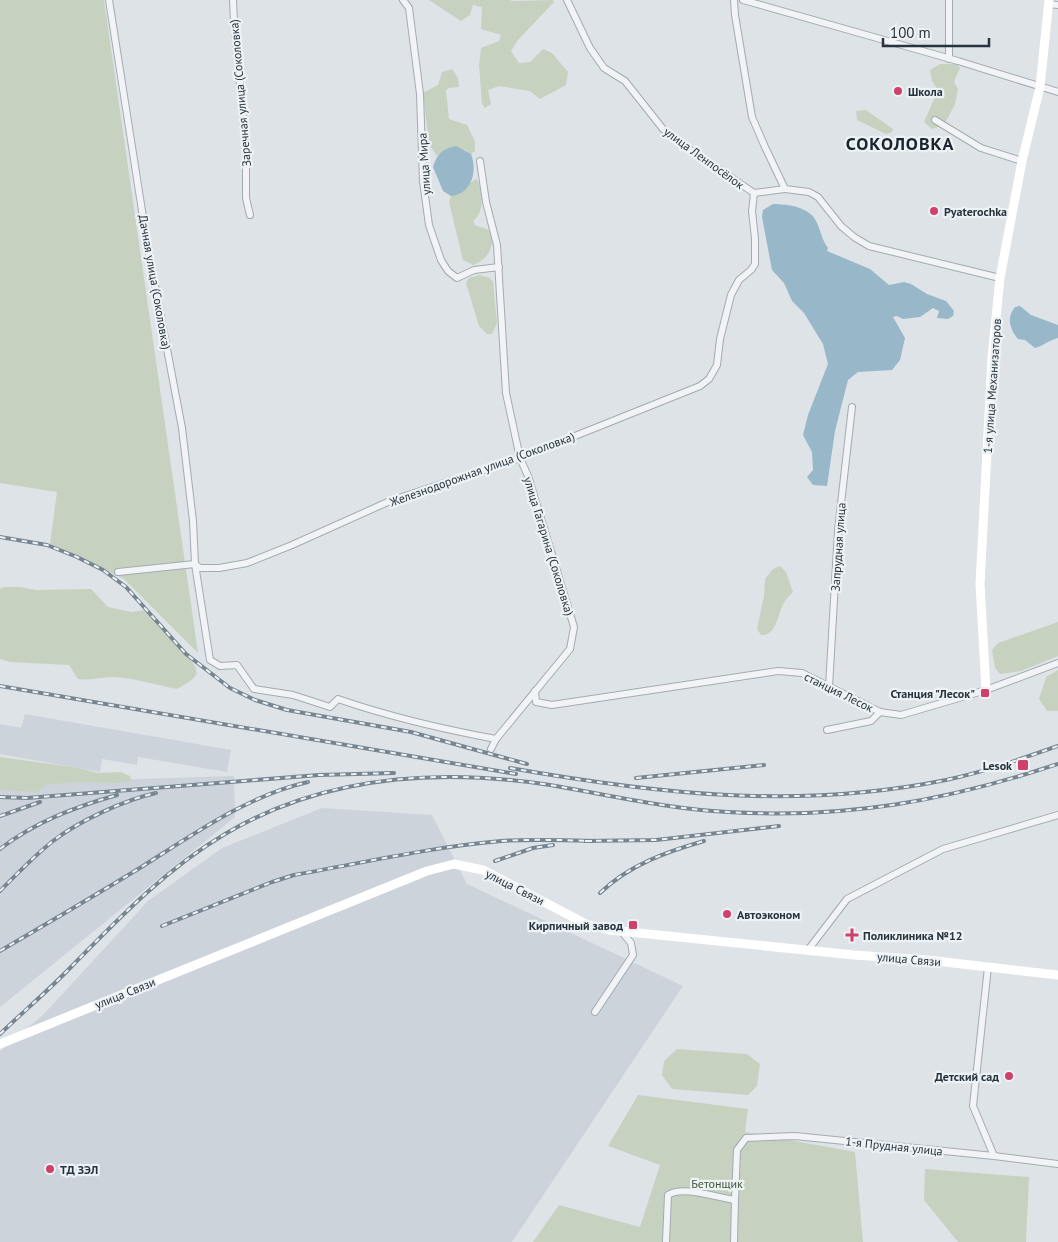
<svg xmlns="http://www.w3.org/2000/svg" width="1058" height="1242" font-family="'PT Sans',sans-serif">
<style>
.built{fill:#ccd3da}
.green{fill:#c6d2bf}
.water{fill:#98b7c8}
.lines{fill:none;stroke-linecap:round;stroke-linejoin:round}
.street-casing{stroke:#a3abb2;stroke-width:8}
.street{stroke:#f1f3f6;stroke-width:6}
.secondary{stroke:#fff;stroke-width:9}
.rail-casing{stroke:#778591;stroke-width:4}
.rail{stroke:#edf2f5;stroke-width:2;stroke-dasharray:5.5;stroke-linecap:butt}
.poi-dot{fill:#cf416b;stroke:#edf2f5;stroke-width:2}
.labels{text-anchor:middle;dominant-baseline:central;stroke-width:4.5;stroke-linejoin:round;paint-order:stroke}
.poi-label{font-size:12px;font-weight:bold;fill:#27333f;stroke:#edf2f5;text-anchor:start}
.street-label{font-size:12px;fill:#27333f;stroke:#edf2f5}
.park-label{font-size:12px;fill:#415a34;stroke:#edf2f5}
.district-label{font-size:18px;font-weight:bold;letter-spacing:1px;fill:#19242f;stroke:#edf2f5}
</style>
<rect width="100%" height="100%" fill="#dee3e8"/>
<!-- built -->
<g class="built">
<path d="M25,714L231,750L227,772L138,757L137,765L102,759L100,772L0,754V724L21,728Z"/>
<path d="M234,776L235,817L0,1007V778L42,782Z"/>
<path d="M322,808L432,815L467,884L683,986L512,1242H0V1051L43,1015L148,901L222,848Z"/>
</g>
<!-- green -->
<g class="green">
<path d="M0,0H104L198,653L124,579L50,544L57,492L0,483Z"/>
<path d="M429,0H510L512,1L553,0L554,2L518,40L511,51L519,63L530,62L543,49L552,53L568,72L566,85L540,99L530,91L499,86L488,90L491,104L485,108L482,104L479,65L481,48L499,41L501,35L481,29L482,7L473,5L470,15L461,21Z"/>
<path d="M940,64H956L960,68L954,82L958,89L955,104L944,125L932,129L924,122L938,90L932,81L930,70Z"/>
<path d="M452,69L458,78L459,87L449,88L446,90L449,119L467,125L475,142V151L471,154L465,150L446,149L437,156L429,144L423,93L438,85L442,72Z"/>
<path d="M866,110L893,129L892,132L886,134L857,120L856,111Z"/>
<path d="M477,179C483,193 485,211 473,221L475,225L489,230L493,240C490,253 486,260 473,265L463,260L449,202L451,196C464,194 465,183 477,179Z"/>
<path d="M479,275L490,278L493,282L497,323L492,334H487L479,326L466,283L469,278Z"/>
<path d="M780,566L786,572L793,592C790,595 787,598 785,601C777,612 778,636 761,635L757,629L764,596L765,579L773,569Z"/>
<path d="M4,587H20L36,590L91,589L108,607L131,612L147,610L161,623L195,666L197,674L192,680L177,689C156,685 135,678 114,677C101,677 90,681 78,679L69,665L10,662L0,659V589Z"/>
<path d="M1058,622V656L1021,671L1000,674L995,668L992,650L998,643Z"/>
<path d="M1058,670V711H1047L1039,699L1046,677Z"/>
<path d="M0,757L79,768L97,773L121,772L130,776L132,781L116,783L74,782L47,785L37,792L0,790Z"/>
<path d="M677,1049L747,1054L760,1064L757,1086L748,1095L672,1089L662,1075L664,1061Z"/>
<path d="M638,1095L748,1109L745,1132L855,1152L863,1242H533L559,1205L640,1227L660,1165L608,1146Z"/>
<path d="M925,1169L1029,1177L1026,1242H958L924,1200Z"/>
</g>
<!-- water -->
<g class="water">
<path d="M456,146L471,154C478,172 471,194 451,196L443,191L433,167C437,154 442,149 456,146Z"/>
<path d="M773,204C788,204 811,207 817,223C821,232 822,240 828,248L827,251L870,269L889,285L904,282L911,284L927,294L946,301L954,311L953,316L948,319L937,318L939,311L933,308L920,317L903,319L897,316L893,317L905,338L900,360L892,370L858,372L848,380L835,431L827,486L813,485L807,477L813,470L812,452L803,435L808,415L828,364L823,344L804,313L792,301L784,283L772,270L762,217L763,210Z"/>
<path d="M1020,306L1031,315L1058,325V338C1049,340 1043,346 1035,348L1025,340L1018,339C1010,329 1006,318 1015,307Z"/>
</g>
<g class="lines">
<defs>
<g id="street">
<path d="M109,0L148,249L182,428L193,521L195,564L210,660L220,666L237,665L254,689L293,695L330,707L338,699C390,717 442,729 496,739"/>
<path d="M233,0L234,21L246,151V198L250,215"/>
<path d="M403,0L409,8L420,94L423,181L429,225L441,260L448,271L457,278L474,270L499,267"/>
<path d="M567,0L590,48L604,68L625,81L663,129L686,147L754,193L785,189"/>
<path d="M734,0L735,15L752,117L765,147L785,189L809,192L818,197L841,226L854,237L869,246L1000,278"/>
<path d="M743,0L958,61L1058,92"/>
<path d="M949,0V59"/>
<path d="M1048,4L1058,5"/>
<path d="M935,120L981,148L1022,161"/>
<path d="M480,161L486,202L497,245L506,393L520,458L528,476L574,627L570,649L496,739L491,749"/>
<path d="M118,572L195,564L200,568H219L247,563L292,545L390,501L520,458L700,386L709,379L717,365L720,339L731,295L739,280L751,270L755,264V239L752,211L754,193"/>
<path d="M829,687L838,530L852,407"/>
<path d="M535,691L536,702L552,705L778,671L802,673L880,712L901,715L986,690L1058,663"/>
<path d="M827,730L871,721L880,712"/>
<path d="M808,950L847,899L943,849L1058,815"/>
<path d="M988,967L973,1106L994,1156L1058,1164"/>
<path d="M595,1012L633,955L631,943L621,931"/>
<path d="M666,1242L668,1195C683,1185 717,1198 735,1200L737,1150L746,1138L795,1136L994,1156"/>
<path d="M734,1242L735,1200"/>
</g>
</defs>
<!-- street casing -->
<use href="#street" class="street-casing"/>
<!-- street -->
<use href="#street" class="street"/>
<!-- secondary -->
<g class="secondary">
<path d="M986,690L980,584L992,357L1000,278L1022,161L1040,87L1049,0"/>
<path d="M0,1044L427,871L454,864L483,870L586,924L609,930L854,955L927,960L1058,975"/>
</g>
<defs>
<g id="rail">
<path d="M0,537L47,545L77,557L103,570L126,587L186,654L230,688L255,700L287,710L411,732L527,764"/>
<path d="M0,686L516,774"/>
<path d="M510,768C657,794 797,810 946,780C984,772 1021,759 1058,746"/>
<path d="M636,778L764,765"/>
<path d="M0,797L27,798L319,775L394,773"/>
<path d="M0,816L40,802"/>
<path d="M585,841L656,840L779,826"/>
<path d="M0,849C35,822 75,807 117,795"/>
<path d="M495,861L533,848L553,845"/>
<path d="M0,891C17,874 34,856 53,841C79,821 124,800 156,793"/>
<path d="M600,893C629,865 666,852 704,841"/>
<path d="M162,926L272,882L294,875C362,863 431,847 501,841C531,839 562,840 592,841"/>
<path d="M0,951C48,923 96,895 143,866C194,834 249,795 308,782"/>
<path d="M0,1034C24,1011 49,990 72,966C119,918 166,869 225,834C325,775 438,768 550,785C609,795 668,809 728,812C846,819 946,801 1058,764"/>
</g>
</defs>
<!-- rail casing -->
<use href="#rail" class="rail-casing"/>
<!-- rail -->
<use href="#rail" class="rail"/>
</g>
<!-- markers -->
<g class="poi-dot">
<circle cx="898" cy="91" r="5"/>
<circle cx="934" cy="211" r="5"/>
<rect x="980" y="688" width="10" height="10" rx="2.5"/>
<rect x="1017" y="759" width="12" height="12" rx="2.5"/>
<circle cx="727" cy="914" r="5"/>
<rect x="628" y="920" width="10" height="10" rx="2.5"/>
<path d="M849.5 927.5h5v5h5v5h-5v5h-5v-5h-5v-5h5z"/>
<circle cx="1009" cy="1076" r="5"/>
<circle cx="50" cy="1169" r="5"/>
</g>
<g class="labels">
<!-- poi labels -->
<g class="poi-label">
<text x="908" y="91">Школа</text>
<text x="944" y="211">Pyaterochka</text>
<text x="975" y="693" text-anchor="end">Станция "Лесок"</text>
<text x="1012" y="765" text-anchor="end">Lesok</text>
<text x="737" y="914">Автоэконом</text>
<text x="623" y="925" text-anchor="end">Кирпичный завод</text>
<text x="863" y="935">Поликлиника №12</text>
<text x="999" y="1076" text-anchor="end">Детский сад</text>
<text x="60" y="1169">ТД ЗЭЛ</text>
</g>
<!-- street labels -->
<g class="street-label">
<text transform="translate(240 93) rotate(-95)">Заречная улица (Соколовка)</text>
<text transform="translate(704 158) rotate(36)">улица Ленпосёлок</text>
<text transform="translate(424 164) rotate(-94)">улица Мира</text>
<text transform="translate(155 282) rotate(80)">Дачная улица (Соколовка)</text>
<text transform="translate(992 386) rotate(-86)">1-я улица Механизаторов</text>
<text transform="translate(482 469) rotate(-20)">Железнодорожная улица (Соколовка)</text>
<text transform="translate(549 546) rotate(73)">улица Гагарина (Соколовка)</text>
<text transform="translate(838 547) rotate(-86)">Запрудная улица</text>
<text transform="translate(839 692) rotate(26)">станция Лесок</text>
<text transform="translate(515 887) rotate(27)">улица Связи</text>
<text transform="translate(909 959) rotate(5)">улица Связи</text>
<text transform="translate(125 993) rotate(-22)">улица Связи</text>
<text transform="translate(894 1146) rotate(6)">1-я Прудная улица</text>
</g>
<!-- park labels -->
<g class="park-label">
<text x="717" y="1183">Бетонщик</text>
</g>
<!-- district labels -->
<g class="district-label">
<text x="900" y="143">СОКОЛОВКА</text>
</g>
</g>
<!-- scale -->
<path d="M883 38v8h106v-8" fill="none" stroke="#27333f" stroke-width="2.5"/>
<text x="890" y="38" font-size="15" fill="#27333f" stroke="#edf2f5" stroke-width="4" paint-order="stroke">100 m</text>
</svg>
